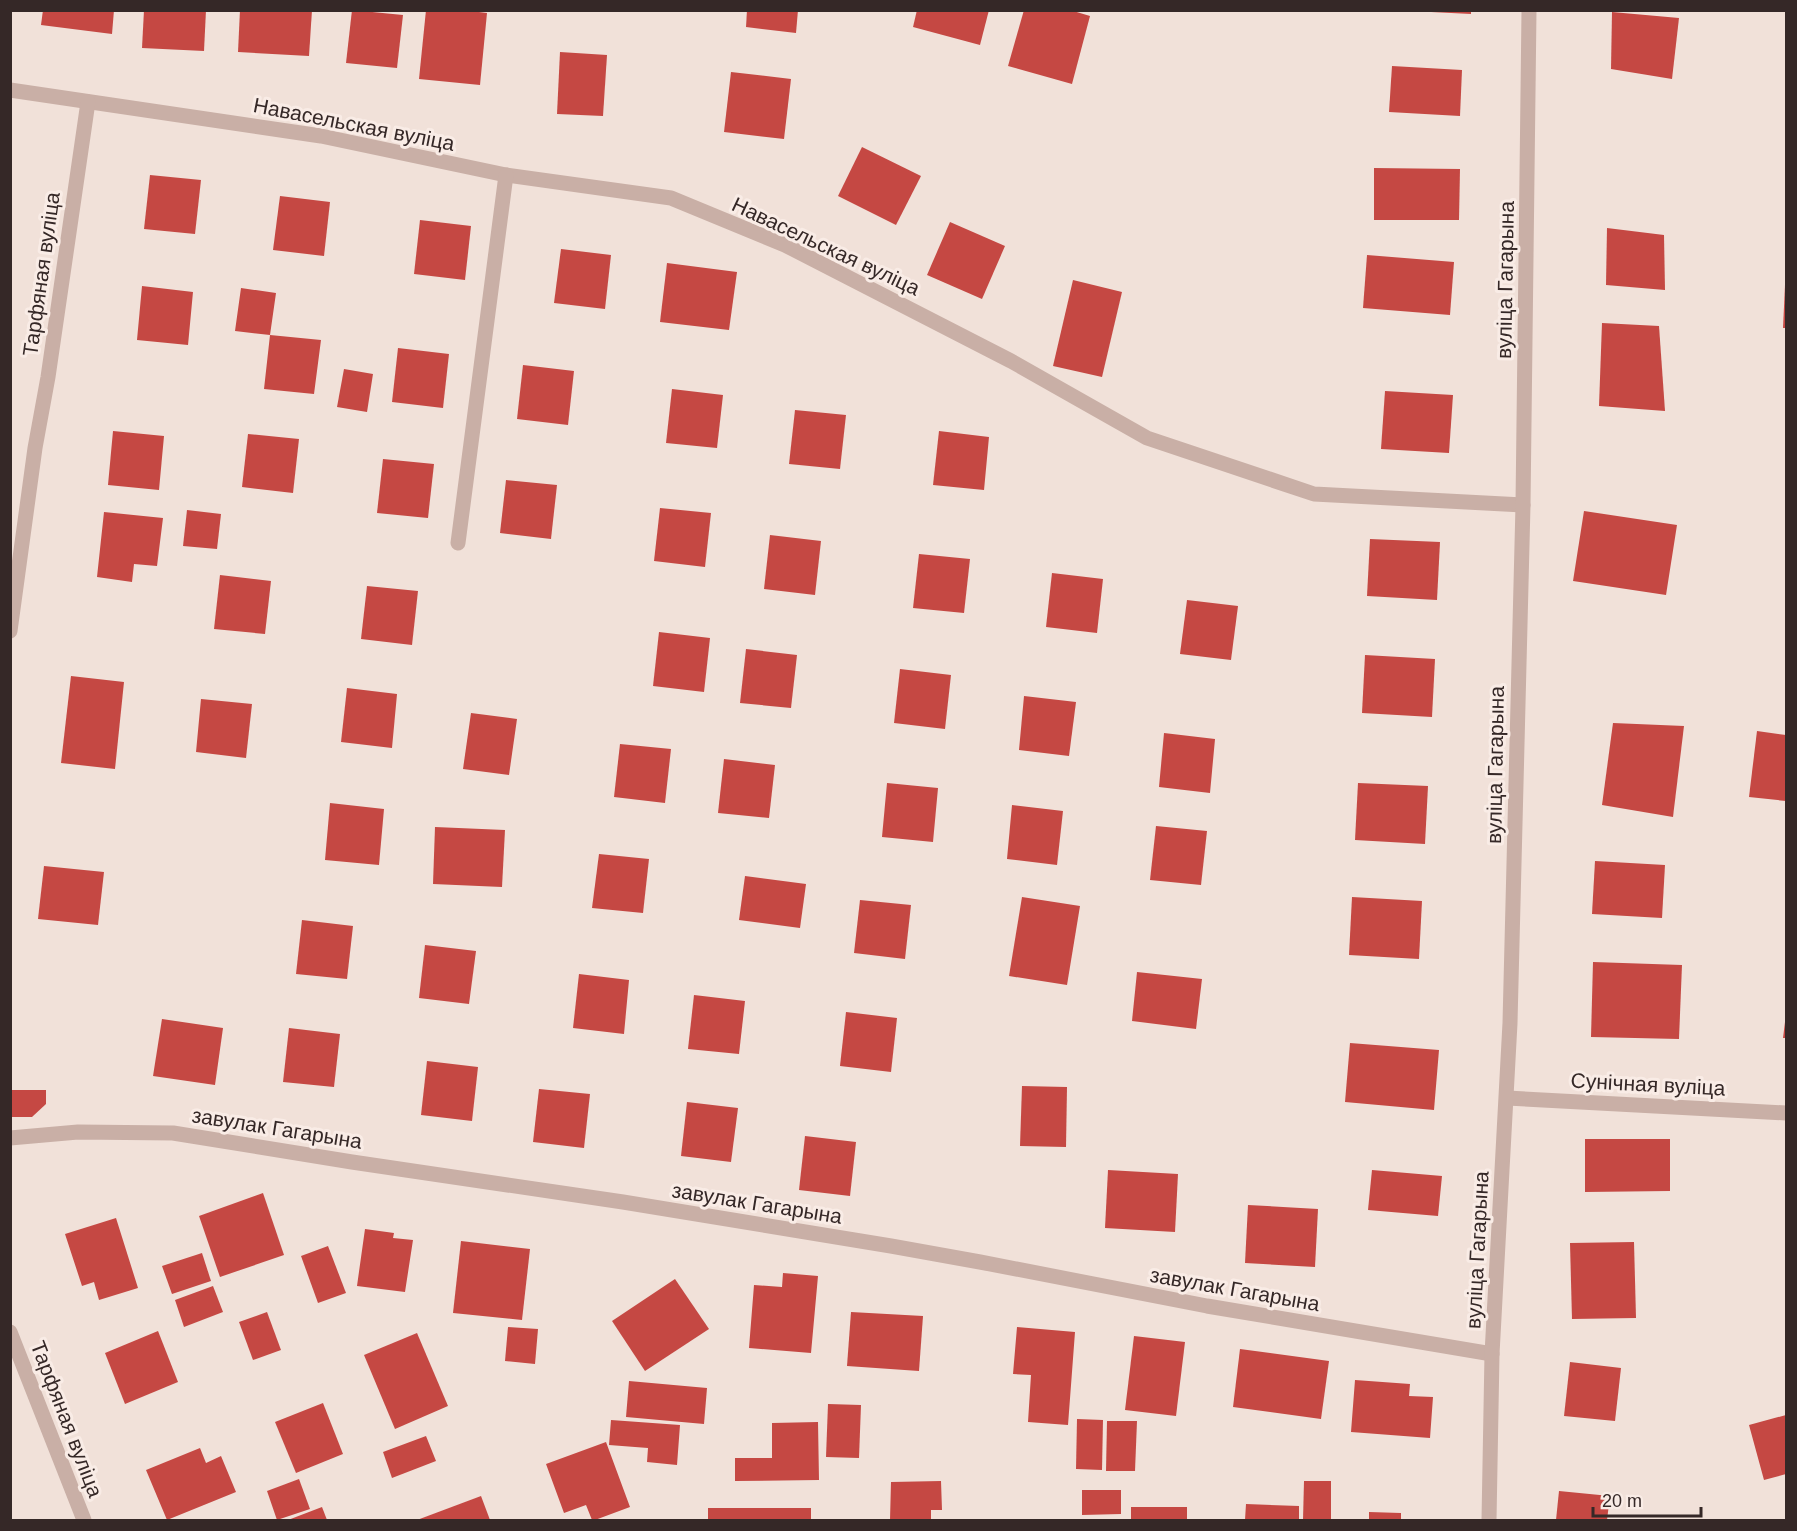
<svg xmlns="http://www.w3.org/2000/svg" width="1797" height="1531" font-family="Helvetica,sans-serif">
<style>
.building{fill:#c54843}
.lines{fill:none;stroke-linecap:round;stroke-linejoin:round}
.minor{stroke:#c9afa6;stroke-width:15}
.labels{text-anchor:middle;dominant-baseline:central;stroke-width:6;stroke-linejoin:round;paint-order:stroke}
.street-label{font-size:21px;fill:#352827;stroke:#f9ece6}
</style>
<rect width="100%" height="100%" fill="#f1e1d9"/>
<!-- building -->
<g class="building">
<path d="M43,10H114L112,34L41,25Z"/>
<path d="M144,10H206L204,51L142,48Z"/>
<path d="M240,10H312L309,56L238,52Z"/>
<path d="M352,10L403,15L397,68L346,63Z"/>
<path d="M426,10H463L487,13L480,85L419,79Z"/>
<path d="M747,10H798L796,33L746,27Z"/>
<path d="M917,10H989L980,45L913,27Z"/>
<path d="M1024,10H1070L1090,16L1072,84L1008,66Z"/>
<path d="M1431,10H1471V14L1431,12Z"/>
<path d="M1612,12L1679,18L1672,79L1611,69Z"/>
<path d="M560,52L607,55L603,116L557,114Z"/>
<path d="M1392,66L1462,70L1460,116L1389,112Z"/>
<path d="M731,72L791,79L784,139L724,132Z"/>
<path d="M862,147L921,176L896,225L838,196Z"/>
<path d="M1374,168L1460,169L1459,220H1374Z"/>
<path d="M150,175L201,180L195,234L144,229Z"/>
<path d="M280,196L330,202L324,256L273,250Z"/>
<path d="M420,220L471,226L465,280L414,274Z"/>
<path d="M950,222L1005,246L982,299L927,275Z"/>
<path d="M1607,228L1664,235L1665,290L1606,285Z"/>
<path d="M561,249L611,255L605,309L554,303Z"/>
<path d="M1367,255L1454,262L1450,315L1363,308Z"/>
<path d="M667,263L737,272L729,330L660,322Z"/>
<path d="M1073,280L1122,292L1102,377L1053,366Z"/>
<path d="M1785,285H1786V328H1783Z"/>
<path d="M142,286L193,292L188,345L137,340Z"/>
<path d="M241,288L276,293L270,335L321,340L314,394L264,389L270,335L235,331Z"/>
<path d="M1602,323L1659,326L1665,411L1599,406Z"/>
<path d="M398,348L449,354L443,408L392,402Z"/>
<path d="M523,365L574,371L568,425L517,419Z"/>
<path d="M344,369L373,374L367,412L337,407Z"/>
<path d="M672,389L723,395L717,448L666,443Z"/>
<path d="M1385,391L1453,395L1449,453L1381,449Z"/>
<path d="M795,410L846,415L840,469L789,464Z"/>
<path d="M113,431L164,436L159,490L108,485Z"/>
<path d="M939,431L989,437L984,490L933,485Z"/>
<path d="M248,434L299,439L293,493L242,487Z"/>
<path d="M383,459L434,464L428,518L377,513Z"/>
<path d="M506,480L557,485L551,539L500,533Z"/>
<path d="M660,508L711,513L705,567L654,561Z"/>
<path d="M187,510L221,514L217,549L183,546Z"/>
<path d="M1584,511L1677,525L1666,595L1573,581Z"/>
<path d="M104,512L163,518L157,566L134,564L132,582L97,577Z"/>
<path d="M770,535L821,541L815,595L764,589Z"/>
<path d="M1370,539L1440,542L1437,600L1367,596Z"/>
<path d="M919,554L970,559L964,613L913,608Z"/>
<path d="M1052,573L1103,579L1097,633L1046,627Z"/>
<path d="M220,575L271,581L265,634L214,629Z"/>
<path d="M367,586L418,591L412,645L361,639Z"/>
<path d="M1187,600L1238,606L1231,660L1180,654Z"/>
<path d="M659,632L710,638L704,692L653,686Z"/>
<path d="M746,649L797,655L791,708L740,703Z"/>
<path d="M1365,655L1435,659L1432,717L1362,713Z"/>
<path d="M900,669L951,675L945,729L894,723Z"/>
<path d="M71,676L124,682L115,769L61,763Z"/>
<path d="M347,688L397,694L392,748L341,742Z"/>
<path d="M1024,696L1076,702L1069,756L1019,750Z"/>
<path d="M201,699L252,704L246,758L196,752Z"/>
<path d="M471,713L517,719L509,775L463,769Z"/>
<path d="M1613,723L1684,726L1673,817L1602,805Z"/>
<path d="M1757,731L1786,735V801L1749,797Z"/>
<path d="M1164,733L1215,739L1210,793L1159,787Z"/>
<path d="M620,744L671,749L665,803L614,797Z"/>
<path d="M724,759L775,765L769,818L718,813Z"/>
<path d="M887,783L938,788L933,842L882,837Z"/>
<path d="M1358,783L1428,786L1425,844L1355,840Z"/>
<path d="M330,803L384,809L379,865L325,860Z"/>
<path d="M1012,805L1063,811L1057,865L1007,859Z"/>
<path d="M1156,826L1207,831L1201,885L1150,880Z"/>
<path d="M435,827L505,830L502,887L433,884Z"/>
<path d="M599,854L649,859L643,913L592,908Z"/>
<path d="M1595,861L1665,865L1662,918L1592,914Z"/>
<path d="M44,866L104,872L98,925L38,919Z"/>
<path d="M745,876L806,884L800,928L739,920Z"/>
<path d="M1022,897L1080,906L1067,985L1009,976Z"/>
<path d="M1352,897L1422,901L1419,959L1349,955Z"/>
<path d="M860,900L911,905L905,959L854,953Z"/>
<path d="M302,920L353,926L347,979L296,974Z"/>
<path d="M425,945L476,951L469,1004L419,998Z"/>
<path d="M1593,962L1682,965L1679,1039L1591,1037Z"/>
<path d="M1137,972L1202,979L1196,1029L1132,1021Z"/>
<path d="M579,974L629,980L624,1034L573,1028Z"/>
<path d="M694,995L745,1001L739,1054L688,1049Z"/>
<path d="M846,1012L897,1018L891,1072L840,1066Z"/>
<path d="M162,1019L223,1028L215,1085L153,1076Z"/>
<path d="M1785,1022H1786V1038H1783Z"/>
<path d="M289,1028L340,1034L334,1087L283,1082Z"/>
<path d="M1350,1043L1439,1050L1434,1110L1345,1102Z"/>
<path d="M427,1061L478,1067L472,1121L421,1115Z"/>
<path d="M1022,1086L1067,1087L1066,1147L1020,1146Z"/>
<path d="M539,1089L590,1094L584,1148L533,1142Z"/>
<path d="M10,1090H46V1104L32,1117H10Z"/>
<path d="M687,1102L738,1108L731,1162L681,1156Z"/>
<path d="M805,1136L856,1142L850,1196L799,1190Z"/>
<path d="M1585,1139H1670V1191L1585,1192Z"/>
<path d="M1108,1170L1178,1174L1175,1232L1105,1228Z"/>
<path d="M1372,1170L1442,1176L1438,1216L1368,1210Z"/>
<path d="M263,1193L284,1255L220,1277L199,1216Z"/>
<path d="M1248,1205L1318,1209L1315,1267L1245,1263Z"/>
<path d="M116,1218L138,1288L99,1300L94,1282L82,1286L65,1234Z"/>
<path d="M365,1229L394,1233L393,1238L413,1240L405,1292L357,1286Z"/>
<path d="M461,1241L530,1249L522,1320L453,1313Z"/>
<path d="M1634,1242L1636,1318L1572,1319L1570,1243Z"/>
<path d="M328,1246L346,1293L318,1303L301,1256Z"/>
<path d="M202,1253L211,1281L172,1294L162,1266Z"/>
<path d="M783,1273L818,1276L811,1353L749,1348L754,1285L782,1287Z"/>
<path d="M675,1279L709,1329L645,1371L612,1321Z"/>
<path d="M213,1286L223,1312L184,1327L175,1300Z"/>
<path d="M267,1312L281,1350L253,1360L239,1322Z"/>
<path d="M851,1312L923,1316L919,1371L847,1366Z"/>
<path d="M508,1327L538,1329L535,1364L505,1361Z"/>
<path d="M1017,1327L1075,1332L1068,1425L1028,1422L1031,1375L1013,1374Z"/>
<path d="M158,1331L178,1382L125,1404L105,1353Z"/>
<path d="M417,1333L448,1406L395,1429L364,1355Z"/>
<path d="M1134,1336L1185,1342L1176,1416L1125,1410Z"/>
<path d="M1240,1349L1329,1361L1321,1419L1233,1407Z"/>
<path d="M1570,1362L1621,1368L1615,1421L1564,1416Z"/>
<path d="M1355,1380L1410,1384L1409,1396L1433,1397L1430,1438L1351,1432Z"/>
<path d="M629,1381L707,1388L704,1424L626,1417Z"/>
<path d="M323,1403L343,1454L296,1473L275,1422Z"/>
<path d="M828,1404L861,1405L859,1458L826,1457Z"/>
<path d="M1786,1415V1474L1764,1480L1749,1425Z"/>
<path d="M1077,1419L1103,1420L1102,1470L1076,1469Z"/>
<path d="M611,1420L680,1425L677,1465L647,1462L648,1448L609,1445Z"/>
<path d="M1107,1421H1137L1135,1471H1106Z"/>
<path d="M818,1422L819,1480L735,1481V1458H772V1423Z"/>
<path d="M426,1436L436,1461L392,1478L383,1452Z"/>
<path d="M606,1442L630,1507L595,1520H592L586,1505L564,1513L546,1464Z"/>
<path d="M200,1448L206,1463L221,1456L236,1492L167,1520L146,1470Z"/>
<path d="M299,1479L310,1509L277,1520L267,1491Z"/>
<path d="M941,1481L942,1510H931V1520H890L891,1482Z"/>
<path d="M1304,1481H1331V1520H1303Z"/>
<path d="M1082,1490H1121V1514L1082,1515Z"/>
<path d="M1559,1491L1610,1496L1607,1520H1556Z"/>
<path d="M481,1496L490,1520H417Z"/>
<path d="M1246,1504L1299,1506V1520H1245Z"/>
<path d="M322,1507L327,1520H288Z"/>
<rect x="1131" y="1507" width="56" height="13"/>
<rect x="708" y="1508" width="103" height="12"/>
<path d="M1369,1512L1401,1513V1520H1369Z"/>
</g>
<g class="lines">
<!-- minor -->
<g class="minor">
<path d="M10,90L321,136L506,175L671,198L785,245L1011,361L1147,438L1314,494L1523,505"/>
<path d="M458,543L506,175"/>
<path d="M10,631L35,448L48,377L88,102"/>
<path d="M1507,1098L1786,1113"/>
<path d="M10,1138L78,1132L173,1133L352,1162L623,1202L891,1246L980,1262L1207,1306L1492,1354"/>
<path d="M10,1332L84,1520"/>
<path d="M1489,1520L1492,1354L1510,1023L1523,505L1529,10"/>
</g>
</g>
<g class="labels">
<!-- street labels -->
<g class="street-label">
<text transform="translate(354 124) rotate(11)">Навасельская вуліца</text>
<text transform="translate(826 246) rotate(25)">Навасельская вуліца</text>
<text transform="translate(41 274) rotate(-82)">Тарфяная вуліца</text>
<text transform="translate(1505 280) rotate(-89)">вуліца Гагарына</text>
<text transform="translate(1495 765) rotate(-89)">вуліца Гагарына</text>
<text transform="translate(1648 1084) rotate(3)">Сунічная вуліца</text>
<text transform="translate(277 1128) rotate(9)">завулак Гагарына</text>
<text transform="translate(757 1203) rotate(9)">завулак Гагарына</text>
<text transform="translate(1477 1250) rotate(-87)">вуліца Гагарына</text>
<text transform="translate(1235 1289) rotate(10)">завулак Гагарына</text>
<text transform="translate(67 1419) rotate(69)">Тарфяная вуліца</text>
</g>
</g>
<!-- border -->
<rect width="1797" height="1531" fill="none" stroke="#352827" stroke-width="24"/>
<!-- scale -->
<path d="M1593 1507v9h108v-9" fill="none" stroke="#352827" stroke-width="3"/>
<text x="1602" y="1507" font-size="18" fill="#352827" stroke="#f9ece6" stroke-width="4.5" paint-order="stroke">20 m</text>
</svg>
